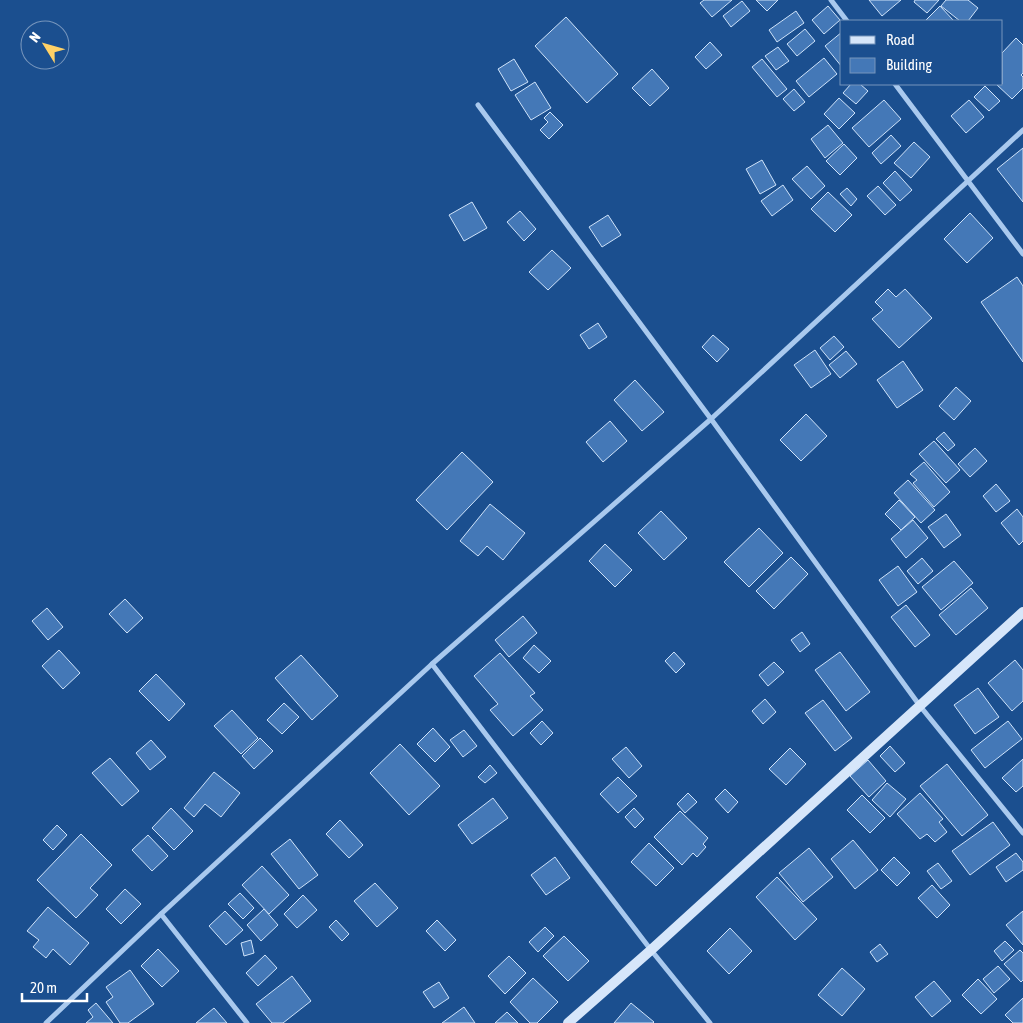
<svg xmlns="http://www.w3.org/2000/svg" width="1023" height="1023" font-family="'Asap Condensed',sans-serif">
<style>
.building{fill:#4478b7;stroke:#cfe3fa}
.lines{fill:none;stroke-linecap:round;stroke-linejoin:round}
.street{stroke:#a9c9ee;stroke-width:5}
.secondary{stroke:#d6e6fa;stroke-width:10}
</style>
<rect width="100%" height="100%" fill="#1b4f8f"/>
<!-- building -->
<g class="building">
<path d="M704,0H732L712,17L700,3Z"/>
<path d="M756,0H778L767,11Z"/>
<path d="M869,0H901L882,16Z"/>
<path d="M915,0H939L927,13L914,2Z"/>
<path d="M946,0H968L978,8L968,21H960L941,6Z"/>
<path d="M742,1L750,11L731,27L723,16Z"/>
<path d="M828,6L840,20L824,34L812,20Z"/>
<path d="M940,6L954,21H925Z"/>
<path d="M796,11L804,23L777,42L769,30Z"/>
<path d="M566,17L618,74L587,103L535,46Z"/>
<path d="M805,29L815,41L797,56L787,44Z"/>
<path d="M842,32V67L825,46Z"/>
<path d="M1016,38L1023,45V73L1021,75L1023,77V88L1012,99L996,84H1002V53Z"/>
<path d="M710,42L722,55L706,69L695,57Z"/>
<path d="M778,47L789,61L776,70L765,56Z"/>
<path d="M824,58L837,74L809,97L796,81Z"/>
<path d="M514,59L528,82L511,91L498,69Z"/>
<path d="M762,59L787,89L777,97L752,67Z"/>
<path d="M652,69L669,88L650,106L632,88Z"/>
<path d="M535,82L551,108L531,120L515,95Z"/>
<path d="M851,84H860L868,91L856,104L843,93Z"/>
<path d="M985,86L1000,101L989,111L974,97Z"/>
<path d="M794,89L805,102L794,111L783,99Z"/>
<path d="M839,98L855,113L839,129L824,114Z"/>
<path d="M884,100L901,119L869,147L852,128Z"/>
<path d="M969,100L984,117L966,133L951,116Z"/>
<path d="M550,112L563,125L549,139L540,130L548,122L544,118Z"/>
<path d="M828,125L843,143L825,158L811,139Z"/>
<path d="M891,135L901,146L881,164L872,153Z"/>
<path d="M914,142L930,157L911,178L894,163Z"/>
<path d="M844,144L857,158L840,175L826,161Z"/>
<path d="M1023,148V202L997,169Z"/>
<path d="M762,160L776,185L760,194L746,169Z"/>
<path d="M807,166L825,186L811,199L792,179Z"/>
<path d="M895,171L912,190L900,201L883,183Z"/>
<path d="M783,185L793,200L772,216L761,201Z"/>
<path d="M878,186L896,205L885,215L867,196Z"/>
<path d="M847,188L857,199L851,206L840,194Z"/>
<path d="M828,192L852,215L835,232L811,209Z"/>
<path d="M472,202L487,228L464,241L449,215Z"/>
<path d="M520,211L536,229L524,241L507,222Z"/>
<path d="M970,213L993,238L967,263L944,239Z"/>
<path d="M608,215L621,235L602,247L589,227Z"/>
<path d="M552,250L571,268L548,290L529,272Z"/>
<path d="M1017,277L1023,286V362L981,302Z"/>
<path d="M888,289L896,297L905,289L932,318L899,348L872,319L883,310L875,302Z"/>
<path d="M598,323L607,337L589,349L580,335Z"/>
<path d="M713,335L729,349L717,362L702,347Z"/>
<path d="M834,336L844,347L830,360L820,348Z"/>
<path d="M815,350L831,374L811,388L794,365Z"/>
<path d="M846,351L857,364L840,378L829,365Z"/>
<path d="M903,361L923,390L897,408L877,380Z"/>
<path d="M635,380L664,412L642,431L614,400Z"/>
<path d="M956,387L971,401L954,420L939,406Z"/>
<path d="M806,414L827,436L801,461L780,440Z"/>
<path d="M610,421L627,441L603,462L586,442Z"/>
<path d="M944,432L955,445L948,451L936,439Z"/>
<path d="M934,441L960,470L946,483L919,454Z"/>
<path d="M975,448L987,461L970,477L958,464Z"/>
<path d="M462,452L493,482L447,530L416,500Z"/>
<path d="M924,462L950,492L934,507L913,483L917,480L910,474Z"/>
<path d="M908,480L935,510L921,523L894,493Z"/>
<path d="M996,484L1010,501L996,512L983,496Z"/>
<path d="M899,500L915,517L901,530L885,514Z"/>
<path d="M490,504L525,533L503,560L487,546L478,556L460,541Z"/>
<path d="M1017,509L1023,517V541L1019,545L1001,523Z"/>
<path d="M661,511L687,538L664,560L638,533Z"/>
<path d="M946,514L961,535L944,548L928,527Z"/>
<path d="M913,520L928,538L906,558L891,539Z"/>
<path d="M759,528L783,553L749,587L724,562Z"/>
<path d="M605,544L632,570L615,587L589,561Z"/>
<path d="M791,557L808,574L774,609L756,591Z"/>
<path d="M922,558L933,571L918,584L907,571Z"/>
<path d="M954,561L973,583L941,610L922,587Z"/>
<path d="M898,566L917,592L898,606L879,580Z"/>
<path d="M971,588L988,608L956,635L939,615Z"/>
<path d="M125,599L143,618L127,633L109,614Z"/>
<path d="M906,605L930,635L915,647L891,617Z"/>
<path d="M47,608L63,627L48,640L32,621Z"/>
<path d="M523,616L537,633L509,657L495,640Z"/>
<path d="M802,632L810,644L800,652L791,640Z"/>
<path d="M534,645L551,661L539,673L523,658Z"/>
<path d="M59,650L80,673L63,689L42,666Z"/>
<path d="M674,652L685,664L676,673L665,661Z"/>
<path d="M840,652L870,692L846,711L815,670Z"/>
<path d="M500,653L535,693L530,696L543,710L513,736L490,710L498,704L474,676Z"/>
<path d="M301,655L338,696L312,720L275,678Z"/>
<path d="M1015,660L1023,670V701L1012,711L988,683Z"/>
<path d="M774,662L784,672L768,686L759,675Z"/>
<path d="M156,674L185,704L169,721L139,691Z"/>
<path d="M978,688L999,717L975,734L954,705Z"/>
<path d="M765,699L776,712L763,724L752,711Z"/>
<path d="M823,700L852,738L835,751L805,713Z"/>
<path d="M284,703L299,717L282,734L267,720Z"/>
<path d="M232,710L258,738L241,754L214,726Z"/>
<path d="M542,721L553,733L541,745L530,733Z"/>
<path d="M1008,721L1022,739L985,768L971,750Z"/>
<path d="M433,728L450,747L435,762L417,744Z"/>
<path d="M464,730L477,746L463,757L450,740Z"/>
<path d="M260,738L273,751L254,769L242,756Z"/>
<path d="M151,740L166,757L150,770L136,753Z"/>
<path d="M400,744L440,786L409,815L370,773Z"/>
<path d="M890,746L905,763L895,772L880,756Z"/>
<path d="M626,747L642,766L629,778L612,759Z"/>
<path d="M790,748L806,764L786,785L769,769Z"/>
<path d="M110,758L139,791L122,806L92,773Z"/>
<path d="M1023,759V786L1016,792L1002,778Z"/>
<path d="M868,760L886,781L869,797L850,776Z"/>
<path d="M947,764L988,815L962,836L920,786Z"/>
<path d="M490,765L497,773L485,783L478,777Z"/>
<path d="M214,772L240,793L221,817L205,804L194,817L184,808Z"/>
<path d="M618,777L637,796L618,813L600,794Z"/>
<path d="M887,783L906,799L890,817L872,800Z"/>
<path d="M725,789L738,802L728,813L715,799Z"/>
<path d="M688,793L697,802L685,813L677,804Z"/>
<path d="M920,793L943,819L939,822L947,832L935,842L927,834L920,839L897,814Z"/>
<path d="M862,795L885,818L870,833L847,810Z"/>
<path d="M493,798L508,818L472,844L458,825Z"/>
<path d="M171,808L193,831L174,850L152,828Z"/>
<path d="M634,808L644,819L635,828L625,817Z"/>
<path d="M680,811L708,838L703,844L706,847L697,857L693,853L682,865L654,837Z"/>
<path d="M340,820L363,845L349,858L326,834Z"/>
<path d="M993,822L1010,845L970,875L952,851Z"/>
<path d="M57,825L67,835L53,850L43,840Z"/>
<path d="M81,834L112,865L90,888L98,895L76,918L37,880Z"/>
<path d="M148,835L168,856L152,871L132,850Z"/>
<path d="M290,839L318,875L299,889L271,854Z"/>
<path d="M853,840L878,870L855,889L831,859Z"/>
<path d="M649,843L674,868L656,886L631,862Z"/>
<path d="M809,848L833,877L803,902L779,873Z"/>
<path d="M1016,853L1023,862V870L1006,882L996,867Z"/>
<path d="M555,857L570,878L546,895L531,875Z"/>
<path d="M894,857L910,873L897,886L881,870Z"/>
<path d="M938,863L952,881L941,889L927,871Z"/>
<path d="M262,866L289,895L269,914L242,885Z"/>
<path d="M777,877L817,919L795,940L756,897Z"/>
<path d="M375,883L398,908L377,927L354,901Z"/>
<path d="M932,885L950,905L937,918L918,898Z"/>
<path d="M125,889L141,904L121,924L106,909Z"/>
<path d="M240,893L254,908L243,919L228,904Z"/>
<path d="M303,895L317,910L297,928L284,914Z"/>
<path d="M48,907L89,943L70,965L53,949L46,958L33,947L39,940L27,931Z"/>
<path d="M264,909L278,925L261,941L247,925Z"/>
<path d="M225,911L243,930L226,945L209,926Z"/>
<path d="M1023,911V945L1006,925Z"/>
<path d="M336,920L349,934L342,941L329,927Z"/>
<path d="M437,920L456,940L445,951L426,931Z"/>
<path d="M545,927L554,936L538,952L529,942Z"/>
<path d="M730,928L752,951L729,974L707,951Z"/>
<path d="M564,936L589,961L568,981L543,956Z"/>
<path d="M251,940L254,953L244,956L241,943Z"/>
<path d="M1005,941L1014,950L1002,961L994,951Z"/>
<path d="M880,944L888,954L877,962L870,952Z"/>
<path d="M158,949L179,971L162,987L141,966Z"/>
<path d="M1020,950L1023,953V980L1021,982L1004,964Z"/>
<path d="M265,955L277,968L258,986L246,973Z"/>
<path d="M509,956L526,973L505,994L488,976Z"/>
<path d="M998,966L1010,979L994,993L983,979Z"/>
<path d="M842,968L865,989L842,1016L818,995Z"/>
<path d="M130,970L154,1004L128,1023H120L106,1002L113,997L106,987Z"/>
<path d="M292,976L311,1001L283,1023H272L256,1004Z"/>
<path d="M533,978L558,1002L537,1023H530L510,1002Z"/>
<path d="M978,979L997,999L981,1014L962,995Z"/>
<path d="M934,981L951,1001L932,1017L915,997Z"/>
<path d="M439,982L449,998L434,1008L423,992Z"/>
<path d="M1023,998V1023H1013L1005,1015Z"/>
<path d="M96,1003L113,1023H86L93,1017L88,1010Z"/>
<path d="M631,1003L654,1022L653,1023H614Z"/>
<path d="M464,1007L475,1023H442Z"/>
<path d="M214,1008L227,1023H196Z"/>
<path d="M507,1012L518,1023H495Z"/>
</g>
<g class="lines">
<!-- street -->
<g class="street">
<path d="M831,0L847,21"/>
<path d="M895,84L1023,254"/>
<path d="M478,105L711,419L920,706L1023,833"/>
<path d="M432,664L651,950L710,1023"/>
<path d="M161,914L247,1023"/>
<path d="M46,1023L161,914L432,664L711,419L1023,130"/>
</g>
<!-- secondary -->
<path class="secondary" d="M568,1023L651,950L1023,612"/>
</g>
<!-- legend -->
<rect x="840" y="20" width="162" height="65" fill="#1b4f8f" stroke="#7695bc"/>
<rect x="850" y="36" width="25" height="8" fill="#d6e6fa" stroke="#7695bc"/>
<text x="886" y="45" font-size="15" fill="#ffffff">Road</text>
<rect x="850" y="58" width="25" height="15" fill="#4478b7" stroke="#7695bc"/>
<text x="886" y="70" font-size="15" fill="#ffffff">Building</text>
<!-- north arrow -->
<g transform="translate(45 45) rotate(307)"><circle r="24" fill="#1b4f8f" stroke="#7695bc"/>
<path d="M0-4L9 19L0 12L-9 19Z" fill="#ffd166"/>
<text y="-8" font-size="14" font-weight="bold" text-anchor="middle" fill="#ffffff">N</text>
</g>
<!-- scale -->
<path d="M22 993v8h65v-8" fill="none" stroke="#ffffff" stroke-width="2.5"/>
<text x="30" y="993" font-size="15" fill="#ffffff" stroke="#1b4f8f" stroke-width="4" paint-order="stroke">20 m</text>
</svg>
